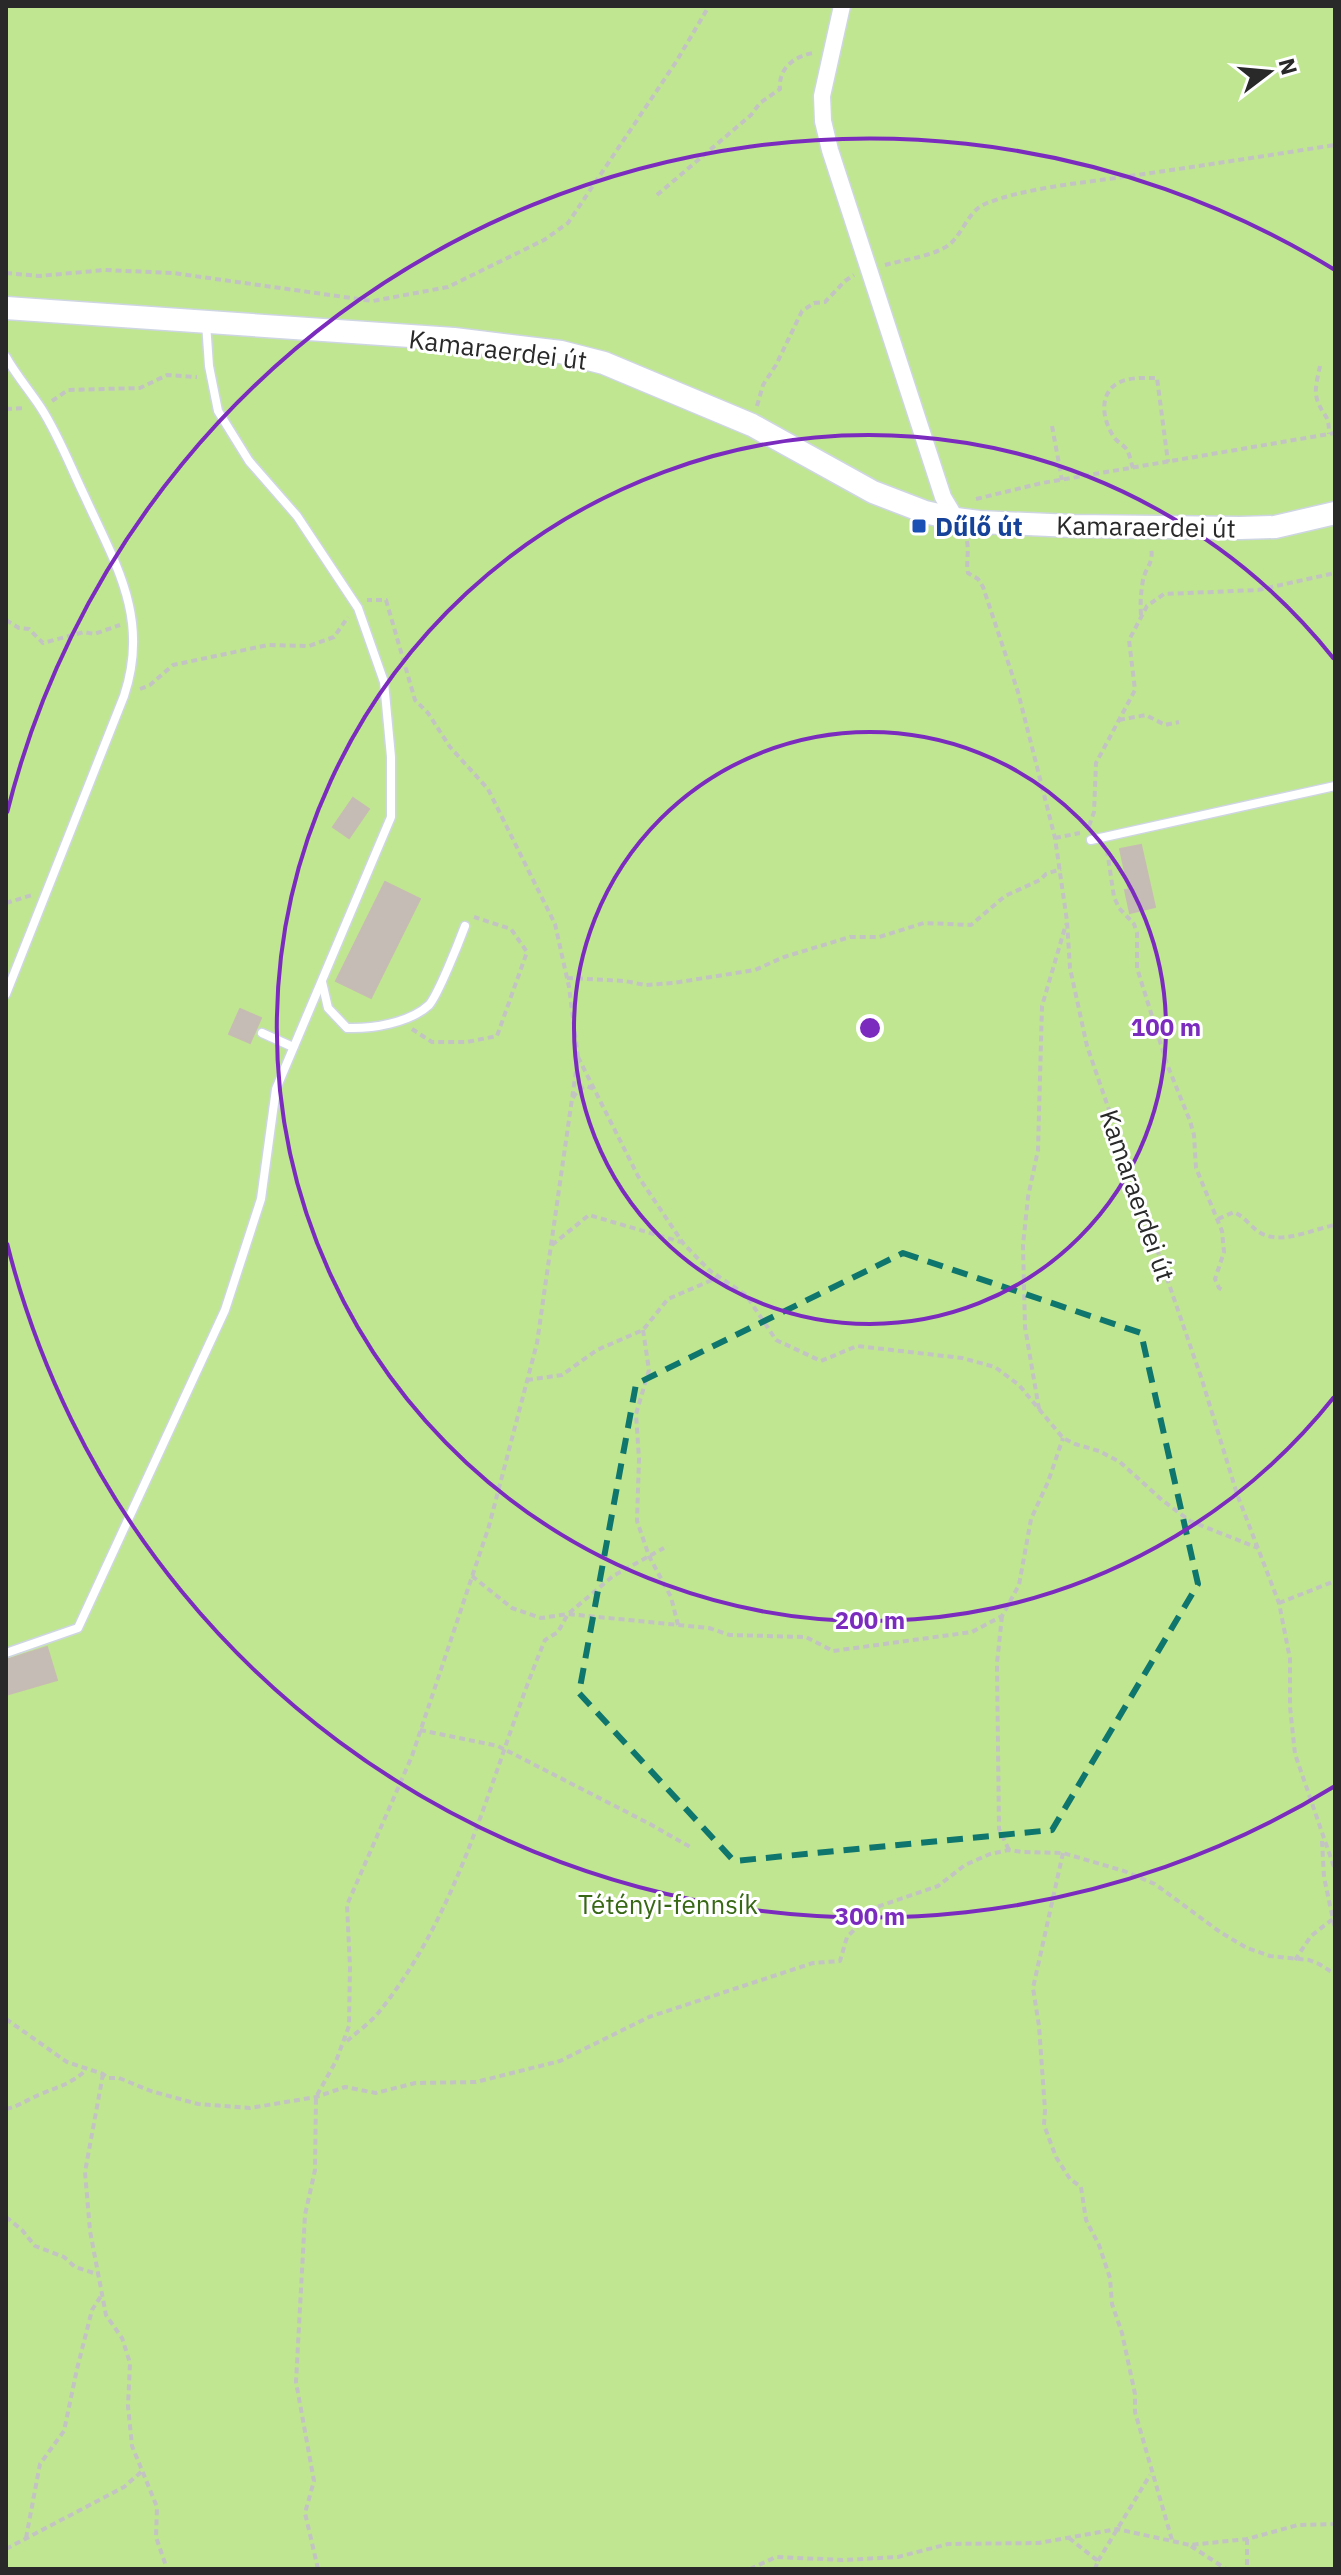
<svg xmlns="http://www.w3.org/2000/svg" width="1341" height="2575" font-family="'IBM Plex Sans',sans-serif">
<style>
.green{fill:#c0e692}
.building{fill:#c4bcb5;stroke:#c7bcb3;stroke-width:2}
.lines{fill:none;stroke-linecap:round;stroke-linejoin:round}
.lane-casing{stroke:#cfd6e3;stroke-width:11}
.street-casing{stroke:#cfd6e3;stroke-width:19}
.secondary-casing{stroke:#cfd6e3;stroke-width:25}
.path{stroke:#c3c3c3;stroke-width:4;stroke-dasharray:6 4;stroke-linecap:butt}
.lane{stroke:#fff;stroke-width:8}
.street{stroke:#fff;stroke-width:16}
.secondary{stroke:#fff;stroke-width:22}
.marked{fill:none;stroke:#0f766e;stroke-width:6;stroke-dasharray:16 10;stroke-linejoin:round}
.ring{fill:none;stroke:#7b2cbf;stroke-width:4}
.transit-dot{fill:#1a4fb4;stroke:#fff;stroke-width:3}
.labels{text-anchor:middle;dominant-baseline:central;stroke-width:6;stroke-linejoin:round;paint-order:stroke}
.street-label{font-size:26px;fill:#292929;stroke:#fff}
.transit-label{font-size:26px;font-weight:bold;fill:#164399;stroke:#fff;text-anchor:start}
.park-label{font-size:26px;fill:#386816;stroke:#fff}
.centre{fill:#7b2cbf;stroke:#fff;stroke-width:4}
.ring-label{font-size:24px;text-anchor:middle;font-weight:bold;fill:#7b2cbf;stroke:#fff;stroke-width:6;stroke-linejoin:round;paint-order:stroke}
</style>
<rect width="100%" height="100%" fill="#ece0d9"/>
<!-- green -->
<rect class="green" x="6" y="6" width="1329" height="2563"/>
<!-- building -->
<g class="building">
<path d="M353,798L369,809L349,838L333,827Z"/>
<path d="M1141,845L1155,907L1130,913L1125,890H1129L1120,849Z"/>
<path d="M385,882L420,899L371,998L336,981Z"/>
<path d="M240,1009L261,1018L250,1043L229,1034Z"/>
<path d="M47,1647L57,1680L6,1695V1660Z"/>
</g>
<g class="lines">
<defs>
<g id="lane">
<path d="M6,357C16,375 30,391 41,408C59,436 71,468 85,497C116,565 150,619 124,696L6,994"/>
<path d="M1091,840L1335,786"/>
<path d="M322,982L328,1008L347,1028C371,1029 410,1023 429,1005C438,995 459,942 465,926"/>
<path d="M262,1033L293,1047"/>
<path d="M6,1653L78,1628L225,1310L261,1199L276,1089L391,817V757L384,682L358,608L297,516L249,461L218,411L209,366L206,323"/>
</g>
<path id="street" d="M842,6L822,96L823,121L830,150L943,497L956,519"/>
<path id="secondary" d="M6,308L454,339L561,352L604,363L752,425L873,492L925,512L956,519L979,522L1073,526L1240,528L1275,527L1335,513"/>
</defs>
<!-- lane casing -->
<use href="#lane" class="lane-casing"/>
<!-- street casing -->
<use href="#street" class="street-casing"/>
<!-- secondary casing -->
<use href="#secondary" class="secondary-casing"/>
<!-- path -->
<g class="path">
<path d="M657,195L751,115L760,103L780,89C778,69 794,56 813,53"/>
<path d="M885,265C903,260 927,257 944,248C962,239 966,212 985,204C1024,188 1081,183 1123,177C1194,167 1264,156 1335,145"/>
<path d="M6,273L39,276L105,270L173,273L373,301L448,287L544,240L568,223L676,62L709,6"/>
<path d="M1320,366C1318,377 1313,391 1318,402C1324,418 1329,413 1329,434"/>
<path d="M52,401L68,390L140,388L167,375L197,377"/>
<path d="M757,406L763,385L776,365L802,311L814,303L825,302L845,281L854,275"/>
<path d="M6,409L25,408"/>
<path d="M1052,426L1062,480"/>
<path d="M1133,468C1131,463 1130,455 1127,450C1124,445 1117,442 1114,437C1102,420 1098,392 1120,382C1131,377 1145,378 1157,378L1168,462"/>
<path d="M976,499L1042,483L1335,433"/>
<path d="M967,541C969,553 966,564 968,573L978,579L983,587L1018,692L1055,838L1067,921L1070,968L1087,1046L1202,1380L1237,1494L1279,1603L1290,1659V1707L1295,1754L1335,1870"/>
<path d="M1141,615C1140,603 1141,592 1143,580C1146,566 1154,564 1151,547"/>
<path d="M6,620L19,628L29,629L43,643L84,632L94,634L120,625"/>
<path d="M140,689L150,685L173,665L268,645L309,646L334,637L348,617"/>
<path d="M1119,720L1146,715L1165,725L1179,722"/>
<path d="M1089,826L1094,812L1096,763L1135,690L1129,640L1147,606L1164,594L1258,590L1335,573"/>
<path d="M1055,838L1080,833"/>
<path d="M1107,850L1114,897L1119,908L1134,924L1137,933V968L1167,1064L1190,1121L1194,1135L1196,1168L1222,1231L1224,1252L1215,1279L1219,1288L1225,1291"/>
<path d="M6,903L32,895"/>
<path d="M567,978L625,981L645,985L673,983L755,970L784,957L850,937H879L924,923L971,925L1005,896L1040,880L1046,874L1061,869"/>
<path d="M412,1029L432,1042H467L497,1036L527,952L511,929L474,917"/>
<path d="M578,1057L638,1176L683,1243L709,1270L746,1295L776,1340L821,1361L857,1346L962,1358L995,1367L1019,1385L1063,1438L1075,1444L1099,1451L1120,1462L1162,1500L1190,1521L1258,1548"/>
<path d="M573,1098L578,1090L586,1086L594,1089"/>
<path d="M1218,1219L1234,1212C1245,1217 1250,1226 1259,1232C1280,1246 1313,1229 1335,1225"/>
<path d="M552,1245L589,1215L681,1242"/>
<path d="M643,1330L649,1370L636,1414L639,1459L637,1521L649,1556L671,1597L678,1625"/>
<path d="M527,1380L562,1375L597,1350L643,1330L668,1299L719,1277"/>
<path d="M1039,1409L1025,1327L1023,1245L1028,1197L1038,1150L1042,1006L1066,924"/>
<path d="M472,1576L512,1608L541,1618L568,1614L709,1628L730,1635L806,1637L833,1651L972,1632L1002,1616L1019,1585L1031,1519L1048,1482L1063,1438"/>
<path d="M1279,1603L1335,1581"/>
<path d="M1002,1616L997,1663L999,1829L1009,1850"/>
<path d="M420,1730L498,1746L650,1824L692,1848"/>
<path d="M1322,1841L1324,1877L1335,1929"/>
<path d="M1063,1853L1033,1988L1039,2026L1045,2110L1044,2125L1056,2157L1070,2179L1081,2187L1086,2220L1099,2245L1110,2278L1112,2304L1122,2333L1135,2394V2412L1172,2540"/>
<path d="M1295,1960L1311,1936L1334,1918"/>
<path d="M6,2019L67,2062L103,2074L108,2078H119L151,2091L198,2104L250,2108L316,2097L345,2087L376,2093L415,2083L476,2082L560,2061L649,2017L813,1963L840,1961L847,1937L877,1907L938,1886L965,1865L990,1854L1009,1850L1022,1852L1063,1853L1124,1871L1155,1884L1220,1932L1247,1948L1270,1956L1309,1960L1319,1964L1335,1974"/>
<path d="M347,2041C357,2032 370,2023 379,2012C466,1904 492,1766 545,1640L558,1632L568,1614L613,1576L664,1548"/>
<path d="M103,2074L85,2172L90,2231L106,2315L122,2338L130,2363L128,2406L132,2446L157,2507L156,2537L167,2569"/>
<path d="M6,2109C20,2106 28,2099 41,2094C60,2086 71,2084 86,2070"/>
<path d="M6,2217L22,2230L35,2246L64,2257L75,2267L97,2274"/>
<path d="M26,2538L40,2464L64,2431L77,2369L92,2310L101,2296"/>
<path d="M1069,2538L1098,2561L1095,2569"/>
<path d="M1247,2539V2569"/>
<path d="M1191,2546L1226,2569"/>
<path d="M6,2549L124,2487L141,2472"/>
<path d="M1098,2561L1150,2475"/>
<path d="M318,2569L305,2513L314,2481L296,2382L305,2215L315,2170L316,2097L336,2061L349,2026L350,1967L347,1905L412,1756L489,1526L537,1343L578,1057L569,987L555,924L488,789L450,747L428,713L415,700L386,600H367"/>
<path d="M750,2569L776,2557L843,2560L898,2557L948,2544L1039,2543L1117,2529L1190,2545L1247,2539L1298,2525L1335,2524"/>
</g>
<!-- lane -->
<use href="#lane" class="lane"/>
<!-- street -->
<use href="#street" class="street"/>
<!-- secondary -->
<use href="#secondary" class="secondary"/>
</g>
<!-- marked area -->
<path class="marked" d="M903,1253L1141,1333L1198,1584L1052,1830L734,1861L579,1693L636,1384Z"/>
<!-- distance rings -->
<g class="ring">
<circle cx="870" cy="1028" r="296"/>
<path d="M1334 1397A593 593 0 1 1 1334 659"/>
<path d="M1335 1786A889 889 0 0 1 7 1243M7 813A889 889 0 0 1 1335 270"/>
</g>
<!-- markers -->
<rect class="transit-dot" x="911" y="518" width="16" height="16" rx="4"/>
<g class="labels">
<!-- street labels -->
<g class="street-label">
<text transform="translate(498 349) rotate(7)">Kamaraerdei út</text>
<text transform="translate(1146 526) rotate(1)">Kamaraerdei út</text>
<text transform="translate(1138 1195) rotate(71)">Kamaraerdei út</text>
</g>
<!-- transit labels -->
<g class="transit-label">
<text x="935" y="526">Dűlő út</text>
</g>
<!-- park labels -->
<g class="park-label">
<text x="668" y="1904">Tétényi-fennsík</text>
</g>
</g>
<circle cx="870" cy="1028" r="12" class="centre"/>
<g class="ring-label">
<text x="1166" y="1036">100 m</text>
<text x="870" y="1629">200 m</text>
<text x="870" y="1925">300 m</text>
</g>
<!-- border -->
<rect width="1341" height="2575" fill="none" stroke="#292929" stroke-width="16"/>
<!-- north arrow -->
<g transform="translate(1269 72) rotate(74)" stroke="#ffffff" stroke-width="6" paint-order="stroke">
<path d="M0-6L14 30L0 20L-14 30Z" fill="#292929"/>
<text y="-12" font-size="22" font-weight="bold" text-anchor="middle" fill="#292929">N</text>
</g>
</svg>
